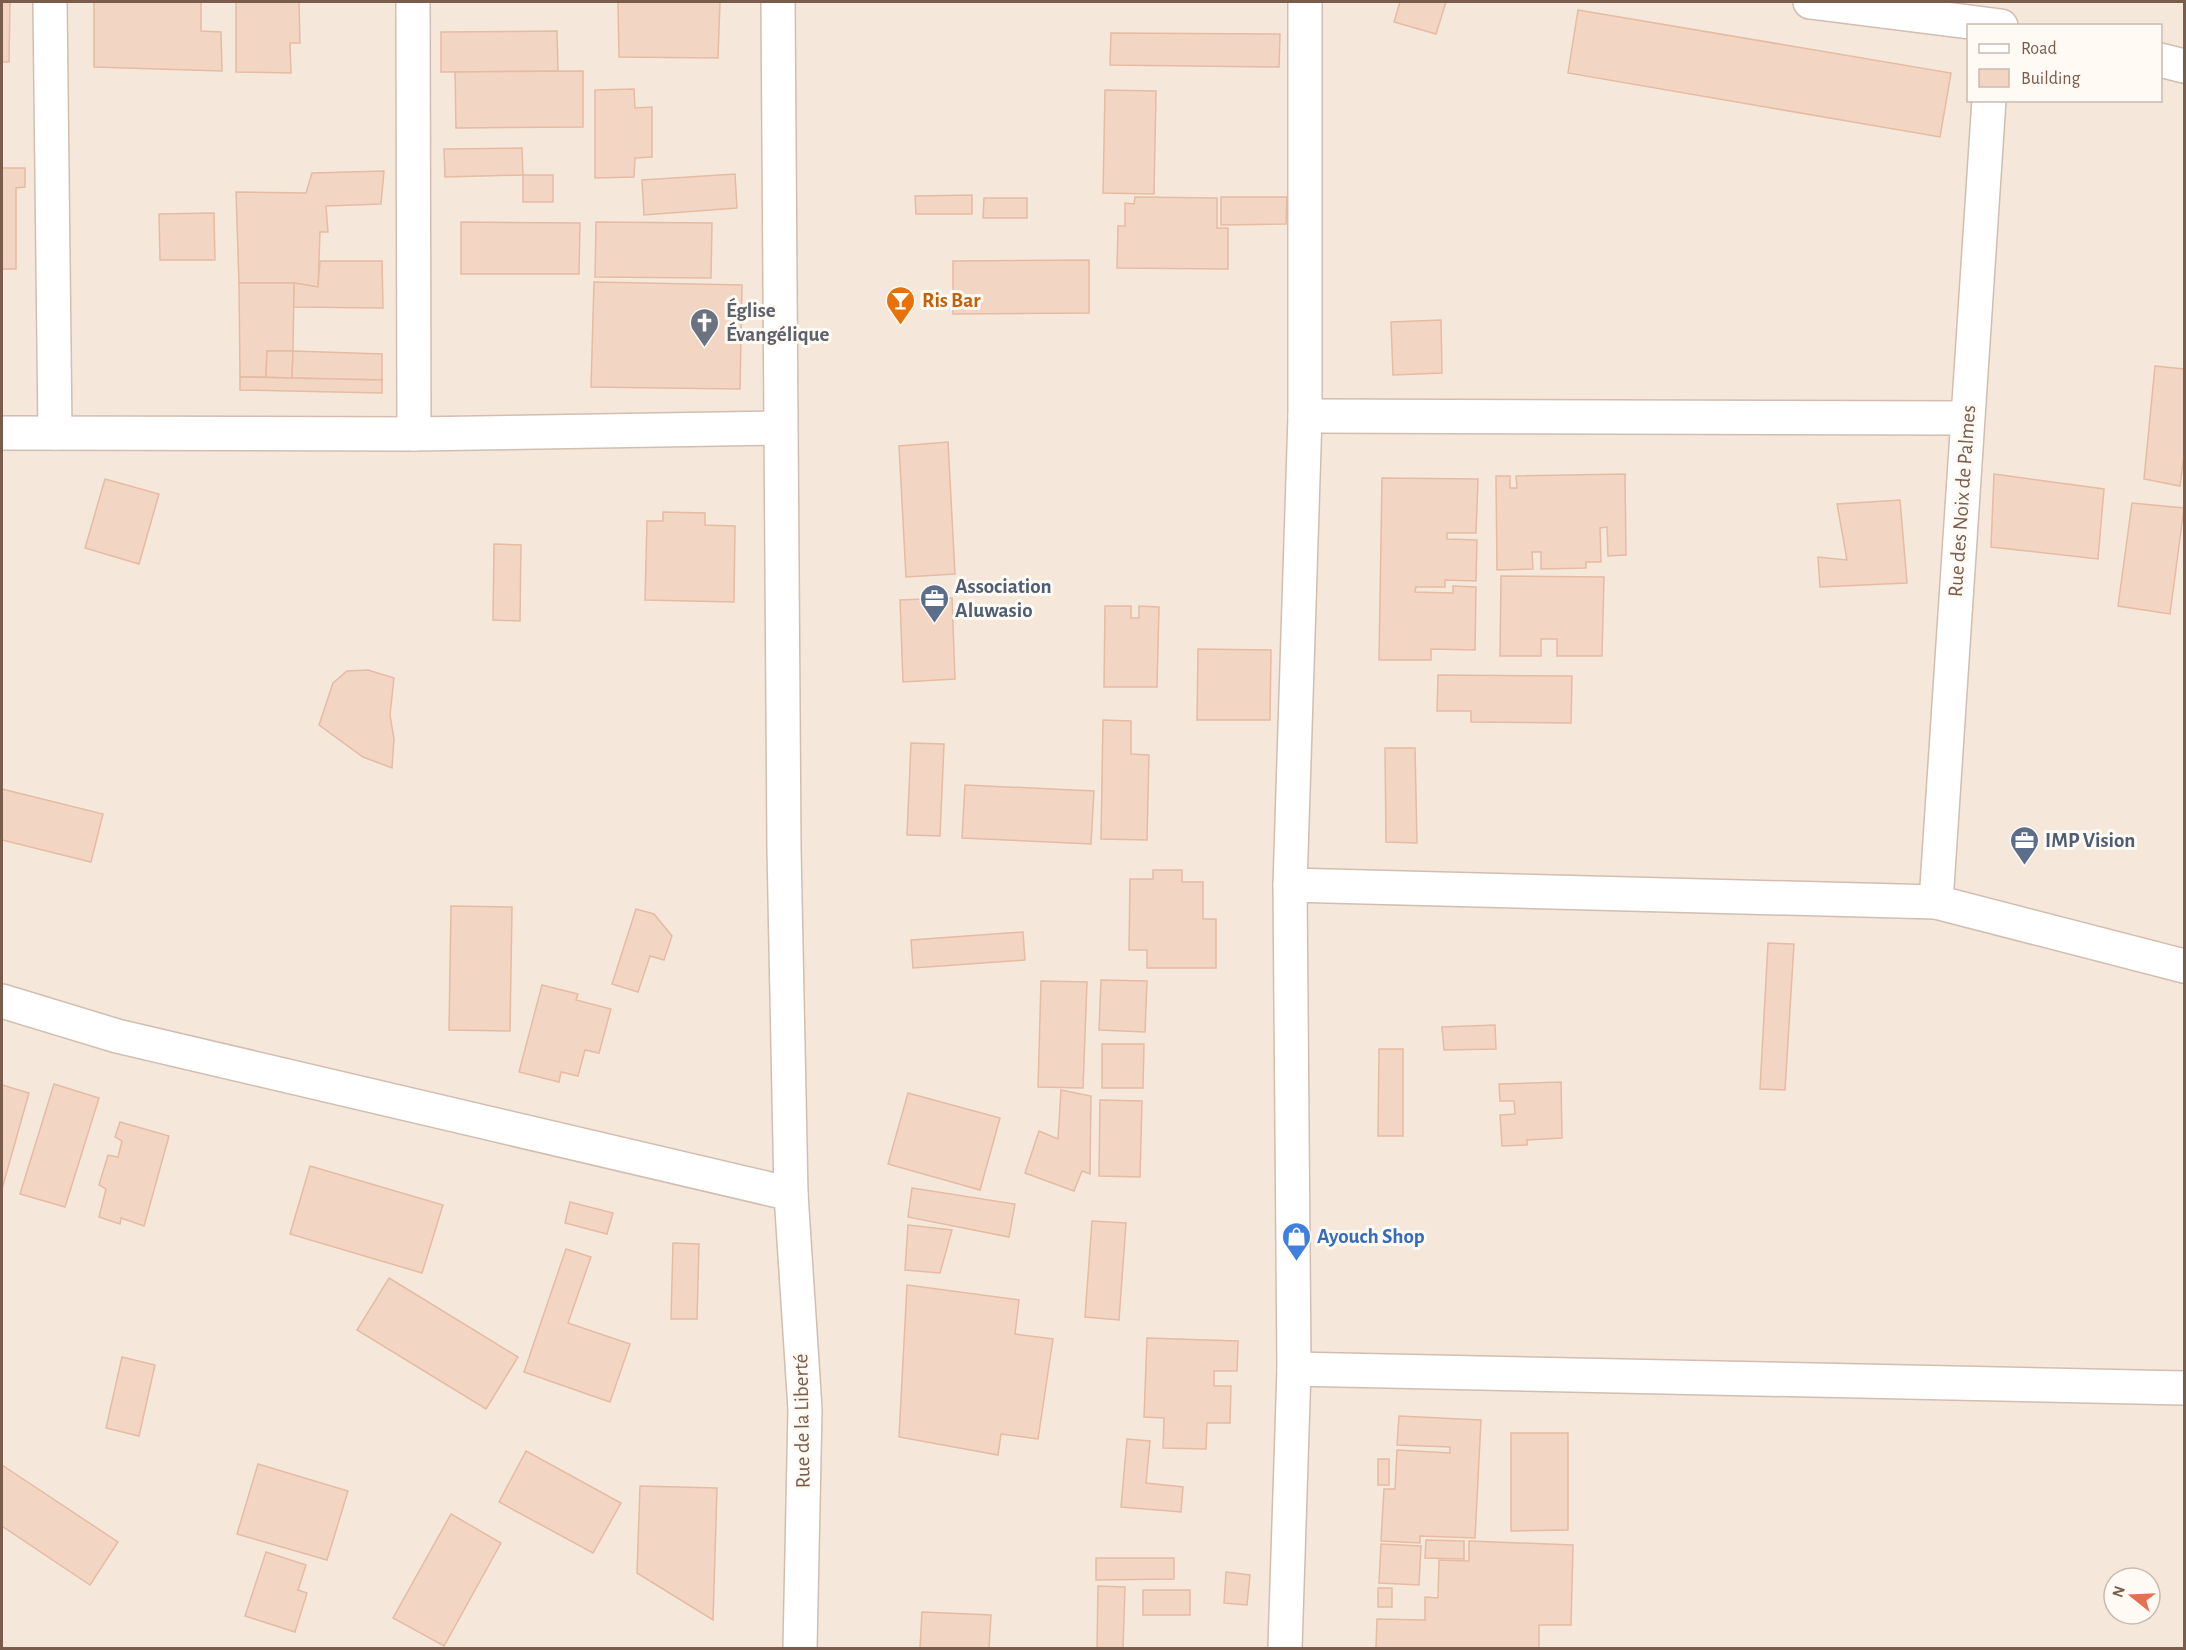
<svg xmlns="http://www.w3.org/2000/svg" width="2186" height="1650" font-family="'Alegreya Sans',sans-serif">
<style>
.residential{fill:#f5e8da;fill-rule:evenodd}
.building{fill:#f3d5c3;stroke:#e6bba3;stroke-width:1.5}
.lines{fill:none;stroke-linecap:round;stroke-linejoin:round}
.street-casing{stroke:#d1beb0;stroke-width:36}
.street{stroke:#fff;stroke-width:33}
.labels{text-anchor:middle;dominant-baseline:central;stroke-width:6;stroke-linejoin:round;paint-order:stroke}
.food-label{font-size:21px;font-weight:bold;fill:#c56008;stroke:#fffaf3;text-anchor:start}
.worship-label{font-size:21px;font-weight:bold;fill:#5b616d;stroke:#fffaf3;text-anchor:start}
.street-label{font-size:21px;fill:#7a5c4d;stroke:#fffaf3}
.service-label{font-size:21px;font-weight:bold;fill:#4e5e75;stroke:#fffaf3;text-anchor:start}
.shop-label{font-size:21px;font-weight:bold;fill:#366cbe;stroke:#fffaf3;text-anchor:start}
</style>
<rect width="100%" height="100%" fill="#fdf6ec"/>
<!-- residential -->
<path class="residential" d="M2,2H2184V1648H2ZM1968,26H2160V100H1968ZM2114,1578H2150V1614H2114Z"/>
<!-- building -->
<g class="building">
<path d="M2,2H10L9,62H2Z"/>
<path d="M94,2H201V31L221,32L222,71L94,67Z"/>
<path d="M236,2H299L300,43H290L291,73L236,72Z"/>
<path d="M618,2H720L718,58L619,57Z"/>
<path d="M1400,2H1446L1436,34L1394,22Z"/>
<path d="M1578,10L1951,73L1940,137L1568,73Z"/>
<path d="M557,31L558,71L441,72V32Z"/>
<path d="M1111,33L1280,34L1279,67L1110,65Z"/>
<path d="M583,71V127L456,128L455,72Z"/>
<path d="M634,89L635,108L652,107V157L635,158L634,177L595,178V90Z"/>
<path d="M1105,90L1156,91L1154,194L1103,193Z"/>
<path d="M522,148L523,175L445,177L444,149Z"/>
<path d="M2,168H25V187L16,188V269H2Z"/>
<path d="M384,171L381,204L326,206L328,232H320L318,287L294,283H239L236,192L306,193L312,173Z"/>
<path d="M735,174L737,208L644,215L642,180Z"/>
<rect x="523" y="175" width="30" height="27"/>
<path d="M972,195V214H916L915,196Z"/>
<path d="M1135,197L1217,198V228H1228V269L1117,268L1118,226H1125V203L1134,204Z"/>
<path d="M1221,197H1287L1286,224L1221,225Z"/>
<path d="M984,198H1027V218H983Z"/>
<path d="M214,213L215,260H160L159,214Z"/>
<path d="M461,222L580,223L579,274H461Z"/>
<path d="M596,222L712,223L711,278L595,277Z"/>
<path d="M1089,260V313L953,314V261Z"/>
<path d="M320,261H382L383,308L293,307L294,283L318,287Z"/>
<path d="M594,282L742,285L740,389L591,387Z"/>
<path d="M239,283H294L293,351H267L266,377H240Z"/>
<path d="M1441,320L1442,373L1393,375L1391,322Z"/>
<path d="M267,351H293L292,378L266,377Z"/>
<path d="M293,351L382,354V380L292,378Z"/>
<path d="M2155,366L2184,369V454L2180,486L2144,479Z"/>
<path d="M240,377L382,380V393L240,390Z"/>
<path d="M948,442L955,574L906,577L899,446Z"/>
<path d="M1625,474L1626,555L1608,556L1607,527L1600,528L1601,562H1586V568L1541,569V552H1532L1533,569L1497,570L1496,476H1510V488H1517L1516,476Z"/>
<path d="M1994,474L2104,489L2098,559L1991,547Z"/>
<path d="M1382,478L1478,479L1476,533H1447V539L1477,540L1476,581L1445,580V587H1416L1415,592L1453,593V586L1476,587L1475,650L1431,649V660H1379Z"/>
<path d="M105,479L159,494L139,564L85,548Z"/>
<path d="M1900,500L1907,583L1820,587L1818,557L1847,560L1837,504Z"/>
<path d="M2132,503L2184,508L2170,614L2118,606Z"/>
<path d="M663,512L705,513V525L735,526L734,602L645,600L647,521H663Z"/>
<path d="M494,544L521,545L520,621L493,620Z"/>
<path d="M1501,576L1604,577L1602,656H1557V639H1541V656H1500Z"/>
<path d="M952,598L955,679L903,682L900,600Z"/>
<path d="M1105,606H1131V618H1139V606L1159,607L1157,687H1104Z"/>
<path d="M1198,649L1271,650L1270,720H1197Z"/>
<path d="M368,670L394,678L390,715L394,739L392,768L363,757L319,725L333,683L347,671Z"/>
<path d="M1438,675L1572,676L1571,723L1471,722V711H1437Z"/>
<path d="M1103,720L1131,721V754L1149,755L1147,840L1101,839Z"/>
<path d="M911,743L944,744L940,836L907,835Z"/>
<path d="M1385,748H1415L1417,843L1386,842Z"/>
<path d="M965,785L1094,791L1091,844L962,838Z"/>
<path d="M2,789L103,814L91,862L2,840Z"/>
<path d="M1153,870H1182V882H1203V919H1216V968H1147V950H1129L1130,879H1153Z"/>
<path d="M451,906L512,907L510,1031L449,1030Z"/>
<path d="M636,909L654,914L672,936L664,960L650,956L638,992L612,984Z"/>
<path d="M1023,932L1025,960L913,968L911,940Z"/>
<path d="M1768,943L1794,944L1785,1090L1760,1089Z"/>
<path d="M1101,980L1147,981L1145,1032L1099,1030Z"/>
<path d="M1041,981L1087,982L1083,1088L1038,1087Z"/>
<path d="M542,985L578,994L576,1000L611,1009L599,1053L585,1050L578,1076L561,1072L559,1082L519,1072Z"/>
<path d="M1495,1025L1496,1049L1444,1050L1442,1027Z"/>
<path d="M1102,1044H1144L1143,1088H1102Z"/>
<path d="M1379,1049H1403V1136H1378Z"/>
<path d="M1561,1082L1562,1138L1527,1140V1145L1502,1146L1500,1115L1515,1114L1514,1101H1500L1499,1084Z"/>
<path d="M54,1084L99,1098L65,1207L20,1194Z"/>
<path d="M2,1085L29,1093L2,1189Z"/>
<path d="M1061,1090L1091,1096L1090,1174L1082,1171L1074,1191L1025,1173L1039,1131L1058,1139Z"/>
<path d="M908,1093L1000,1118L980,1190L888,1164Z"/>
<path d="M1100,1100L1142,1101L1140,1177L1099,1176Z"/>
<path d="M120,1122L169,1136L144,1226L121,1218L120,1224L99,1217L106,1189L99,1185L108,1155L118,1157L122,1141L115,1137Z"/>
<path d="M310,1166L443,1205L422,1273L290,1234Z"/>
<path d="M912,1188L1015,1204L1009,1237L908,1217Z"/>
<path d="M570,1202L613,1213L607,1234L565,1223Z"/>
<path d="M1092,1221L1126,1223L1119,1320L1085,1317Z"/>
<path d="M908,1225L952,1230L940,1273L905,1270Z"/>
<path d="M673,1243L699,1244L697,1319H671Z"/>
<path d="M566,1249L591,1257L568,1323L630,1344L610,1402L524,1372Z"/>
<path d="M389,1278L518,1357L486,1409L357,1330Z"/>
<path d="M907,1285L1019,1300L1015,1334L1053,1339L1038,1439L1001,1434L998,1455L899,1437Z"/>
<path d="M1147,1338L1238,1341L1237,1371H1214V1386H1231L1230,1423H1207L1206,1449L1163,1448L1164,1418L1144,1417Z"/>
<path d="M122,1357L155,1365L139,1436L106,1428Z"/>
<path d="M1399,1416L1481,1420L1475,1538L1420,1536V1543L1381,1541L1384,1489H1395L1397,1450L1450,1453V1447L1397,1445Z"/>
<path d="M1511,1433H1568V1530L1511,1531Z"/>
<path d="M1127,1439L1150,1441L1146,1483L1183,1487L1181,1512L1121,1507Z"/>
<path d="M526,1451L621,1503L593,1553L499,1502Z"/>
<rect x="1378" y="1459" width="11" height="26"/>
<path d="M258,1464L348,1491L327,1560L237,1534Z"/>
<path d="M2,1465L118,1542L90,1585L2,1526Z"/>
<path d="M640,1486L717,1488L713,1620L637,1573Z"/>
<path d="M451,1514L501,1543L444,1646L393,1618Z"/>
<path d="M1426,1540L1464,1541V1559L1425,1558Z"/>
<path d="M1469,1541L1573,1545L1571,1625H1539V1648H1376L1377,1619L1425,1620V1597L1438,1598L1439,1560L1469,1561Z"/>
<path d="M1381,1544L1421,1546L1419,1585L1379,1583Z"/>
<path d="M266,1552L306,1565L298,1590L307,1593L295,1632L245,1616Z"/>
<path d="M1096,1558H1174V1579L1096,1580Z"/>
<path d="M1226,1572L1250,1575L1247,1605L1224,1603Z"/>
<path d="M1098,1586L1125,1587L1123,1648H1097Z"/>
<rect x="1378" y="1588" width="14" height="19"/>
<rect x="1143" y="1590" width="47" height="25"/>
<path d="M922,1612L991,1615L989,1648H920Z"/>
</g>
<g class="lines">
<defs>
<g id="street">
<path d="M50,2L55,433"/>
<path d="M413,2L414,434"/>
<path d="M778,2L784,849L791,1194L805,1409L800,1648"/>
<path d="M1810,2L2001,26"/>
<path d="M2160,60L2184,66"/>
<path d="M1305,416L1967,418"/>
<path d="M2,433L414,434L780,428"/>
<path d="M1290,885L1936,902L2184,966"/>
<path d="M1936,902L1989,100"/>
<path d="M2,1001L117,1036L791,1194"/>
<path d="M1294,1369L2184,1388"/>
<path d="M1285,1648L1294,1369L1290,885L1305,416V2"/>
</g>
</defs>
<!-- street casing -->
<use href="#street" class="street-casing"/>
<!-- street -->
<use href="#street" class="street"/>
</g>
<!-- icons -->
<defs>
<symbol id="bar-pin" viewBox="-11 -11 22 30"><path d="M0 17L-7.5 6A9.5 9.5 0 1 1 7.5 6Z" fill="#e8710a" stroke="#fffaf3"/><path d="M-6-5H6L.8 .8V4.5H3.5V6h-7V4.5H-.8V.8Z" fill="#fff"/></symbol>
<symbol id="church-pin" viewBox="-11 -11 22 30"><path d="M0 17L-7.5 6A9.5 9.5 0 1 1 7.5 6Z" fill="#6b7280" stroke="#fffaf3"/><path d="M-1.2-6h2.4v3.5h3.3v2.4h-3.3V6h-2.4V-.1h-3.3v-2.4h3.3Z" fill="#fff"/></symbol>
<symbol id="office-pin" viewBox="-11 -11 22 30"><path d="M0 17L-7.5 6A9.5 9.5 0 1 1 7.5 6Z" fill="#5c6f8a" stroke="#fffaf3"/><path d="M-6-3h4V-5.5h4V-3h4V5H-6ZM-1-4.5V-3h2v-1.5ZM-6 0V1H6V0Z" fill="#fff"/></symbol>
<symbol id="shop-pin" viewBox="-11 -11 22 30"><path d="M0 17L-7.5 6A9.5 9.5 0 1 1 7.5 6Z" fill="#3f7fe0" stroke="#fffaf3"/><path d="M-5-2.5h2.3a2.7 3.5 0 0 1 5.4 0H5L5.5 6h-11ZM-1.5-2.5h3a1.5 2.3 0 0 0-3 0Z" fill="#fff"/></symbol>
</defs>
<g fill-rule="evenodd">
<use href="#bar-pin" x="884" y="284" width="33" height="45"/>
<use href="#church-pin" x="688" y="306" width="33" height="45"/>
<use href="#office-pin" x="918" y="582" width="33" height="45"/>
<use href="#office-pin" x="2008" y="824" width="33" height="45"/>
<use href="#shop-pin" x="1280" y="1220" width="33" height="45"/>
</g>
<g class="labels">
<!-- food labels -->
<g class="food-label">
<text x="922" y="300">Ris Bar</text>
</g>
<!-- worship labels -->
<g class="worship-label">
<text x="726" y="310">Église<tspan x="726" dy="24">Évangélique</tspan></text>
</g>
<!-- street labels -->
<g class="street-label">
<text transform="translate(1962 501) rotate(-86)">Rue des Noix de Palmes</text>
<text transform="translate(802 1421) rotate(-91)">Rue de la Liberté</text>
</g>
<!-- service labels -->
<g class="service-label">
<text x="955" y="586">Association<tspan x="955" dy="24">Aluwasio</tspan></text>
<text x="2045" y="840">IMP Vision</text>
</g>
<!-- shop labels -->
<g class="shop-label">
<text x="1317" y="1236">Ayouch Shop</text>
</g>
</g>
<!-- border -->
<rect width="2186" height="1650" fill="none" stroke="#7a5c4d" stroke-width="6"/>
<!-- legend -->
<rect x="1967" y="24" width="195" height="78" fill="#fffaf3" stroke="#cabbb1" stroke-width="1.5"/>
<rect x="1979" y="44" width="30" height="9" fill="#ffffff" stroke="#cabbb1" stroke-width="1.5"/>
<text x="2021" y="54" font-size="18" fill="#7a5c4d">Road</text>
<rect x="1979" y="69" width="30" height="18" fill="#f3d5c3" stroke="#cabbb1" stroke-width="1.5"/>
<text x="2021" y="84" font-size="18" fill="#7a5c4d">Building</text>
<!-- north arrow -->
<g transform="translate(2132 1596) rotate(288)"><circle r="28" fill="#fffaf3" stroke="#cabbb1" stroke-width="1.5"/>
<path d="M0-4.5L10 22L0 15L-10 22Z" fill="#e76f51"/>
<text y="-9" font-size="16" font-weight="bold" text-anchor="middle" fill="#7a5c4d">N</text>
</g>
</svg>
